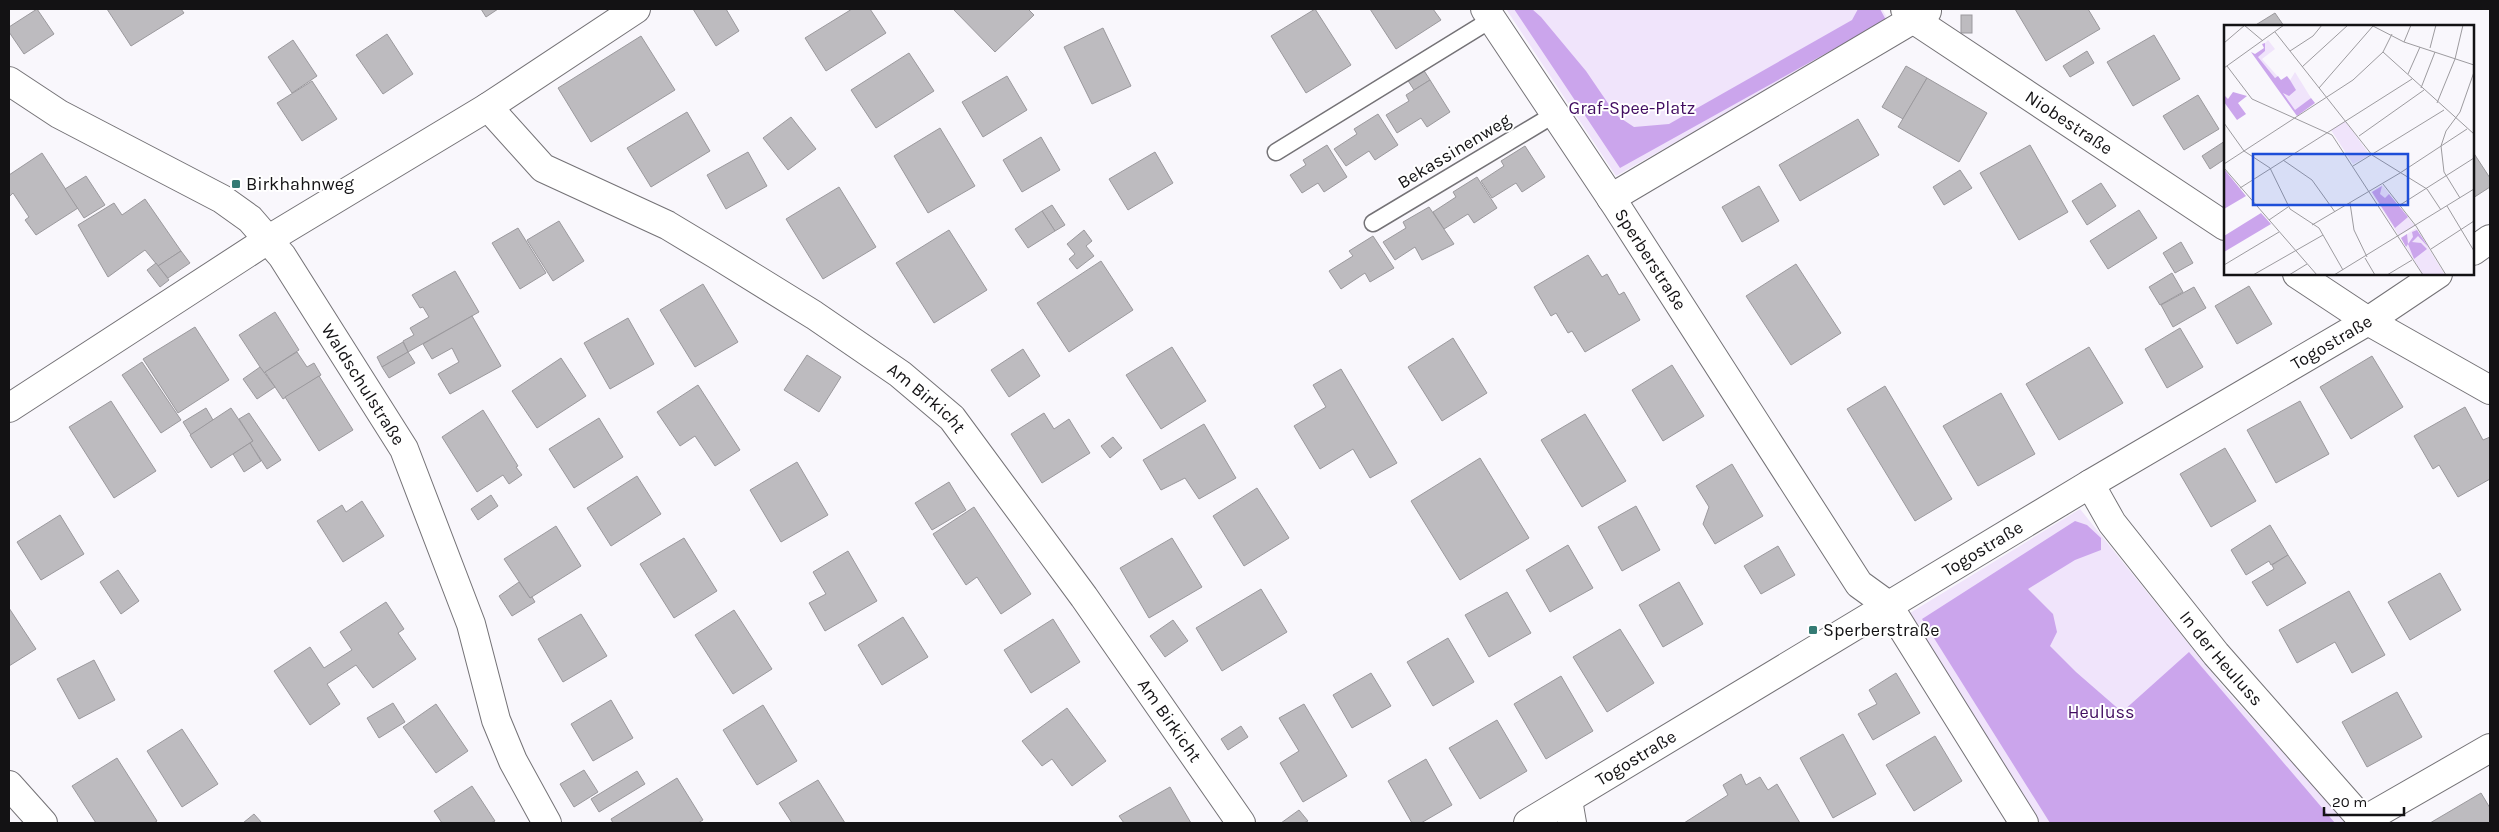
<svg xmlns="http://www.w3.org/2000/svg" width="2499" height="832" font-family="Karla,sans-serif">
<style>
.green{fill:#f0e4fb}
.forest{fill:#cba5ec}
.building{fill:#bdbbbf;stroke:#9b999d}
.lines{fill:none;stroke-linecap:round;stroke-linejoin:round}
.lane-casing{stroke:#747276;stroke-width:19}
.street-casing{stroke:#747276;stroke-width:30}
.secondary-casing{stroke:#747276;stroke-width:30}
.lane{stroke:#fff;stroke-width:16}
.street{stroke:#fff;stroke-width:28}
.secondary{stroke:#fff;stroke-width:28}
.poi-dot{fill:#347b74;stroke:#fff;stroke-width:2}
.labels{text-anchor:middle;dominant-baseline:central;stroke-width:4;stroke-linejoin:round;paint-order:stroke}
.park-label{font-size:18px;fill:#420d61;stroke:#fff}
.street-label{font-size:18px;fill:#131214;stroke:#fff}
.poi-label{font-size:18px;fill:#131214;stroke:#fff;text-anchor:start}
.inset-road{fill:none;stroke:#9d9b9f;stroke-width:1}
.view{fill:#1d4ed8;fill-opacity:0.15;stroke:#1d4ed8;stroke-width:2.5}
.inset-edge{fill:none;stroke:#131214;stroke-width:2.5}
</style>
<rect width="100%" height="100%" fill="#f9f7fc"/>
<!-- green -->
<g class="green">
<path d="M1506,9H1882L1889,21L1616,176Z"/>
<path d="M2080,509L2225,689L2348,823H2040L1910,613Z"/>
</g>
<!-- forest -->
<g class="forest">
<path d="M1514,9H1532L1541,17L1586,71L1616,115L1634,127L1669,124L1852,20L1858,9H1880L1886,20L1620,168Z"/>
<path d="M2075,521L2087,525L2101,538V550L2075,560L2028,589L2053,614L2057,632L2050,646L2076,672L2122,712L2189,652L2335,823H2050L1922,619Z"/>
</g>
<!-- building -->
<g class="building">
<path d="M37,9L54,34L24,54L9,32V27Z"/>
<path d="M107,9H181L184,13L131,46Z"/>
<path d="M481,9H498L486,17Z"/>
<path d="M693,9H726L739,31L716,46Z"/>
<path d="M852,9H870L886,33L826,71L805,38Z"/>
<path d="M953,9H1028L1034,15L995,52Z"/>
<path d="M1315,9L1351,65L1306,93L1271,36Z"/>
<path d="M1370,9H1433L1441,20L1396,49Z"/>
<path d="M2015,9H2088L2100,29L2046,61Z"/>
<path d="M2275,13L2284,26H2254Z"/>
<rect x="1961" y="15" width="11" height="18"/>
<path d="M1103,28L1131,86L1092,104L1064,47Z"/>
<path d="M387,34L413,74L383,94L356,55Z"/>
<path d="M2154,35L2180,79L2133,106L2107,62Z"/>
<path d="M641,36L675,90L591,142L558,88Z"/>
<path d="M293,40L317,76L292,93L268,57Z"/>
<path d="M2087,51L2094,63L2070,77L2063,66Z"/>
<path d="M909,53L934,91L876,128L851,90Z"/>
<path d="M1906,66L1927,78L1903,119L1882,107Z"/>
<path d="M1423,69L1430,80L1414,90L1407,79Z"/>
<path d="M1007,76L1027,110L983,137L962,102Z"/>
<path d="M1927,78L1987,113L1959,162L1898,127Z"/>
<path d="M1430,80L1450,112L1427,127L1421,118L1397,133L1386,115L1409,101L1406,95Z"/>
<path d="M312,81L337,119L302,141L277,103Z"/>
<path d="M2198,95L2219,129L2184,150L2163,116Z"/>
<path d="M687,112L710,151L651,187L627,148Z"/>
<path d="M1378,114L1398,145L1375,160L1369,151L1346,166L1334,149L1357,134L1354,129Z"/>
<path d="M791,117L816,149L788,170L763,138Z"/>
<path d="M1858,119L1879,155L1800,201L1779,165Z"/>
<path d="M940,128L975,186L928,213L894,156Z"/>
<path d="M1041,137L1060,170L1022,192L1003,160Z"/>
<path d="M2225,141V159L2210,169L2202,156Z"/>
<path d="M1327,145L1347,177L1324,192L1318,183L1302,193L1290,175L1306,165L1303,160Z"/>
<path d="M2030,145L2068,212L2019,240L1980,173Z"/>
<path d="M1525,146L1545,177L1522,192L1516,183L1492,198L1481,181L1504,166L1501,161Z"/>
<path d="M748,152L767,186L726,209L707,175Z"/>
<path d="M1155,152L1173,183L1128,210L1109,179Z"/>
<path d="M2473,152L2490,178V187L2473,198Z"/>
<path d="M42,153L78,208L36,235L25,220L29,217L13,193L10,196L9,194V175Z"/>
<path d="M1960,170L1972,188L1944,205L1933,187Z"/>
<path d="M86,176L105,205L84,218L65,189Z"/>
<path d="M1477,177L1497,208L1474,223L1468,214L1444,229L1433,212L1456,197L1453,192Z"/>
<path d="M2101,183L2116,206L2087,225L2072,201Z"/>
<path d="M1759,186L1779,221L1742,242L1722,207Z"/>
<path d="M839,187L876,247L823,279L786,219Z"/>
<path d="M145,199L181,251L158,266L145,250L108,277L78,225L114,203L122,215Z"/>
<path d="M1052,205L1065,225L1055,231L1042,211Z"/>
<path d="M1429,207L1454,244L1422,260L1415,247L1395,260L1383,242L1406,228L1403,222Z"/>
<path d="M2139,210L2157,238L2108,269L2090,241Z"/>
<path d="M1042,211L1055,231L1028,248L1015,229Z"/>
<path d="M559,221L584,261L553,281L527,240Z"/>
<path d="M518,228L546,273L520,289L492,243Z"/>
<path d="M949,230L987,290L934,323L896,263Z"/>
<path d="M1084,230L1092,241L1086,246L1094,256L1077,269L1069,259L1075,254L1067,244Z"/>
<path d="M1373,236L1394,268L1370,282L1365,273L1341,289L1329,271L1353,256L1349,251Z"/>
<path d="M2181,242L2193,263L2175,273L2163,253Z"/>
<path d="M181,251L190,263L168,278L158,266Z"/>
<path d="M1588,255L1602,277L1607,274L1619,295L1624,292L1640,320L1585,352L1572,331L1568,333L1556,313L1551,316L1534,287Z"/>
<path d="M1101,261L1133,310L1069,352L1037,303Z"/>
<path d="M156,263L169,280L160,287L147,270Z"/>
<path d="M1796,264L1841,333L1791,365L1746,296Z"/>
<path d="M455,271L479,312L408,352L403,341L414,335L410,328L429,317L423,307L420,308L412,295Z"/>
<path d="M2172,273L2183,292L2160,305L2149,287Z"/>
<path d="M703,284L738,342L695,367L660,310Z"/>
<path d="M2249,286L2272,324L2237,344L2215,306Z"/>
<path d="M2194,287L2206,308L2173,327L2161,305Z"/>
<path d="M275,312L299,350L264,373L239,335Z"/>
<path d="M472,316L501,366L450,394L438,374L459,362L452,348L432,359L423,344Z"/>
<path d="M628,318L654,364L610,389L584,343Z"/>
<path d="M195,327L229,380L178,413L143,359Z"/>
<path d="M2180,328L2203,367L2167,388L2145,349Z"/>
<path d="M1453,338L1487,393L1442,421L1408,367Z"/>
<path d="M403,342L408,352L382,367L377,357Z"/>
<path d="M1172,347L1206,401L1161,429L1126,375Z"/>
<path d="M2089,347L2123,403L2059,440L2026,384Z"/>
<path d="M1023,349L1040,376L1009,397L991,370Z"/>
<path d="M297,352L307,367L314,363L321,375L283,399L265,372Z"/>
<path d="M408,352L415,363L389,378L382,367Z"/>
<path d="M807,355L841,377L819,412L784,390Z"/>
<path d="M2372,356L2403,407L2351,439L2320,387Z"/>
<path d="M561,358L586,396L537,428L512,391Z"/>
<path d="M142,362L181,420L161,433L122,375Z"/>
<path d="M1672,365L1704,416L1663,441L1632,390Z"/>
<path d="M260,367L275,387L257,399L243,379Z"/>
<path d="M1341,369L1397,463L1370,478L1353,449L1320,469L1294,426L1326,407L1313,385Z"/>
<path d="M319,376L353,430L319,451L285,397Z"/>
<path d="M698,385L740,450L715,466L695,436L680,446L657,412Z"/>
<path d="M1885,386L1952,499L1915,521L1847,409Z"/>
<path d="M2001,393L2035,454L1978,486L1943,426Z"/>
<path d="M111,401L156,471L114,498L69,427Z"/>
<path d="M2300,401L2329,454L2276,483L2247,430Z"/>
<path d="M2465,407L2483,440L2490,437V479L2458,497L2439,465L2433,469L2414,436Z"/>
<path d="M206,408L213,420L191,435L183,422Z"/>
<path d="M231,408L253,441L211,468L190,435Z"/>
<path d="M483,410L518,466L516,467L522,475L509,484L503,475L477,492L442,437Z"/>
<path d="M249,413L281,460L267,469L250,443L253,441L239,419Z"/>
<path d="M1044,413L1054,429L1069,419L1090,453L1042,483L1011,434Z"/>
<path d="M1585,414L1626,481L1582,507L1541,440Z"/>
<path d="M599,418L623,457L574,488L549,449Z"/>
<path d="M1204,424L1236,478L1199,499L1185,478L1161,490L1143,460Z"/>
<path d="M1113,437L1122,448L1110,458L1101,446Z"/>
<path d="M250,443L261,461L244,472L233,454Z"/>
<path d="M2225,448L2256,501L2211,527L2180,474Z"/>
<path d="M1480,458L1529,538L1460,580L1411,501Z"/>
<path d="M797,462L828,515L781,542L750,490Z"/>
<path d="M1732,464L1763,516L1715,544L1703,524L1709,507L1696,486Z"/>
<path d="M637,476L661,514L611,546L587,508Z"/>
<path d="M949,482L966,510L932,530L915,503Z"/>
<path d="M1257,488L1289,538L1244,566L1213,516Z"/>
<path d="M491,495L498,506L478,520L471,509Z"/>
<path d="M362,501L384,536L343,562L317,521L342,505L346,512Z"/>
<path d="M1636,506L1660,550L1622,571L1598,527Z"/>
<path d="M974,507L1031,594L1001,614L977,577L966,585L933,534Z"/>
<path d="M60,515L84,554L41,580L17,542Z"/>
<path d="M2270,525L2288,555L2271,565L2269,561L2246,575L2231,550Z"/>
<path d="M556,526L581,566L530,598L504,559Z"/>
<path d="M684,538L717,591L674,618L640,564Z"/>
<path d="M1172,538L1202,587L1149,618L1120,568Z"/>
<path d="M1568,545L1593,588L1550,612L1526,570Z"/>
<path d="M1778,546L1795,575L1761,594L1744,566Z"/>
<path d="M848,551L877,601L825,631L809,603L826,594L813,572Z"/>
<path d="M2288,555L2306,583L2267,606L2252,582L2274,569L2272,565Z"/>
<path d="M118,570L139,601L121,614L100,582Z"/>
<path d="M2440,573L2461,610L2410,640L2388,602Z"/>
<path d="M519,582L530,598L532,597L535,602L512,616L499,596Z"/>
<path d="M1679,582L1703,624L1663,647L1639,605Z"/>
<path d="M1261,589L1287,632L1222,671L1196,628Z"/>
<path d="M2349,591L2385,655L2352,673L2335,642L2297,663L2279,630Z"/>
<path d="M1507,592L1531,633L1489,657L1465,615Z"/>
<path d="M386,602L404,629L398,633L416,659L373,688L356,665L327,684L340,704L310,725L274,671L310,647L324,668L352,650L340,632Z"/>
<path d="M9,608L36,649L9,666Z"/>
<path d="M734,610L772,669L733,694L695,635Z"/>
<path d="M581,614L607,656L563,682L538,639Z"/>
<path d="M903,617L928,657L882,685L858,645Z"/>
<path d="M1053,619L1080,662L1031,693L1004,650Z"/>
<path d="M1173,620L1188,641L1165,657L1150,636Z"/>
<path d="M1620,629L1654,683L1607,712L1573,657Z"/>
<path d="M1448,638L1474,682L1433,706L1407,662Z"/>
<path d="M94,660L115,700L79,719L57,679Z"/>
<path d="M1371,673L1391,706L1352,728L1333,695Z"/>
<path d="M1896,673L1920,713L1873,740L1858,714L1877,704L1869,690Z"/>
<path d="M1561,676L1593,731L1546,759L1514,704Z"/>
<path d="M2397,692L2422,737L2367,767L2342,722Z"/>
<path d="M611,700L633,738L593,761L571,724Z"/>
<path d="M393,703L405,722L379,738L367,718Z"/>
<path d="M436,704L468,751L436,773L403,727Z"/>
<path d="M1304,704L1347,776L1303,802L1280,763L1299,751L1279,718Z"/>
<path d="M763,705L797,761L757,785L723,730Z"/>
<path d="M1067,708L1106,761L1072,786L1052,759L1042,766L1022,741Z"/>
<path d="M1497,720L1527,771L1480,799L1449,748Z"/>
<path d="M1241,726L1248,737L1228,750L1221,739Z"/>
<path d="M182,729L218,784L182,807L147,751Z"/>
<path d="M1843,734L1876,794L1833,818L1800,758Z"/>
<path d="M1935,736L1962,781L1914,811L1886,765Z"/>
<path d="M117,758L157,821L154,823H96L72,786Z"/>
<path d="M1426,759L1452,805L1421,823H1412L1388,781Z"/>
<path d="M584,770L598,792L574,807L560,784Z"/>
<path d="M637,771L645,784L599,812L591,799Z"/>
<path d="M1741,774L1746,785L1760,777L1768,790L1777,784L1800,823H1684L1728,795L1723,785Z"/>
<path d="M677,778L703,820L698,823H613L611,819Z"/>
<path d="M818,780L845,823H792L779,803Z"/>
<path d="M472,786L495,821L491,823H442L434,811Z"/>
<path d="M1170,787L1191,823H1124L1119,816Z"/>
<path d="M2481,793L2490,808V823H2430Z"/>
<path d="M1299,810L1308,821L1304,823H1281Z"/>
<path d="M254,814L262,823H243Z"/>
</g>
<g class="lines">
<defs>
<g id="lane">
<path d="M1276,152L1492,19"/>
<path d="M1373,223L1555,114"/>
</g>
<g id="street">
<path id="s1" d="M1485,9L1617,207L1859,584L1888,605"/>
<path id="s2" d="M1905,9L1913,19L2225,226"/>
<path id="s3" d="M488,107L543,168L667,225L717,255L814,315L900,374L952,418L1084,597L1241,823"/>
<path d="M1611,198L1927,11"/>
<path d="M2473,251L2490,239"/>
<path d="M2297,274L2368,321L2490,390"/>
<path d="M9,408L269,239L488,107L636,9"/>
<path id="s4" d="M2090,484L2368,321L2438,274"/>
<path d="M9,785L43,823"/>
<path d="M1568,800L1572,823"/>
<path d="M2363,821L2490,748"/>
</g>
<g id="secondary">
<path id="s5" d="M9,81L59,114L222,199L250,219L282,256L404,449L471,624L496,720L513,761L547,823"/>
<path d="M1888,605L2024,823"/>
<path id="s6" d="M1528,823L2090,484L2112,523L2216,654L2365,823"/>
</g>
</defs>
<!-- lane casing -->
<use href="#lane" class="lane-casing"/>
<!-- street casing -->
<use href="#street" class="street-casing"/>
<!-- secondary casing -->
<use href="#secondary" class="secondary-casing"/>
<!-- lane -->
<use href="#lane" class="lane"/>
<!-- street -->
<use href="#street" class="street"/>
<!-- secondary -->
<use href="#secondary" class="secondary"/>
</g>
<!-- markers -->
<g class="poi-dot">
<rect x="231" y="179" width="10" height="10" rx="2.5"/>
<rect x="1808" y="625" width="10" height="10" rx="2.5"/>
</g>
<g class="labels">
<!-- park labels -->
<g class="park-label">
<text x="1632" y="108">Graf-Spee-Platz</text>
<text x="2101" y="712">Heuluss</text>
</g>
<!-- street labels -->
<g class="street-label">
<text stroke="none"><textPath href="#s2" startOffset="200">Niobestraße</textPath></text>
<text transform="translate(1454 151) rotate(-31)">Bekassinenweg</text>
<text stroke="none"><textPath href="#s1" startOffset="300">Sperberstraße</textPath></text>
<text stroke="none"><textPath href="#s4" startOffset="280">Togostraße</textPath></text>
<text stroke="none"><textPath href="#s5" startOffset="479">Waldschulstraße</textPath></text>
<text stroke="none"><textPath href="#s3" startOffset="531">Am Birkicht</textPath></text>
<text stroke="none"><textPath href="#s6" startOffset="531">Togostraße</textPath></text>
<text stroke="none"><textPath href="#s6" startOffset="875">In der Heuluss</textPath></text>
<text stroke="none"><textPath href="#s3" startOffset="936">Am Birkicht</textPath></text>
<text stroke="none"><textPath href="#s6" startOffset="126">Togostraße</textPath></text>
</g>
<!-- poi labels -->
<g class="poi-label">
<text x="246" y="184">Birkhahnweg</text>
<text x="1823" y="630">Sperberstraße</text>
</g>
</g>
<!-- overview -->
<g transform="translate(2224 25)">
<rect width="250" height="250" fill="#f9f7fc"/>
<path d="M44,15L51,24L38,34L57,55L50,52L33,31L41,26V18ZM71,47L87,73L71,86L59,67ZM121,96L146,130L129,139L107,105ZM158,160L191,201L175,211L147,167ZM192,203L221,250H199L177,213Z" fill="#f0e4fb"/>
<path d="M41,18V26L34,32L51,53L54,51L57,55L63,51L66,55L72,65L65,71L59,68L71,85L87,73L91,78L73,91L27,27L31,29L40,23L38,19ZM9,67L23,71L14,78L22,89L13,95L0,77V70L4,74ZM0,144L22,171L0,184ZM158,161L156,169L161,173L165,169L184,192L171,203L148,167ZM37,188L47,199L0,227V211ZM193,205L205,223L194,211L188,217L197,218L203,224L190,234L184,219L182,222L177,213L183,209L184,219L189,212L188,207Z" fill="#cba5ec"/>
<path class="inset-road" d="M20,0L39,16M147,0L180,17L250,40M51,7L148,130L203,164L217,185M180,17L187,0M0,18L21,0M206,23L212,0M66,26L89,11L98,0M159,27L250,109M3,41L28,74L108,110L199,250M78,42L124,0M0,43L60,0M184,49L196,22M95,63L149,1M197,63L211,27M213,78L231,34L239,0M0,98L20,126L46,143L66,184L95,203L119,245M135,111L200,65M59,135L88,155L111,187M0,139L129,55L159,27L168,9M129,141L220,85M0,143L93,250M159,159L192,201L222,250M16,163L188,54M236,173L220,147L217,121L222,106L236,87L250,47M126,178L130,205L143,232M176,180L250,133M223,181L250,226M45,195L64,182M88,200L176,148L243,104M207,224L250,196M141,233L151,250M0,240L55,207M29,250L99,210M65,250L83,239M110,250L250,164M163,250L188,235"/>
<path class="view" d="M29,129H184V180H29Z"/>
<rect width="250" height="250" class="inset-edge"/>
</g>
<!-- border -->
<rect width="2499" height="832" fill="none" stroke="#131214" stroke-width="20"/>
<!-- scale -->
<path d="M2324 807v8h80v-8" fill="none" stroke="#131214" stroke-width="2.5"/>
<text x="2332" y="807" font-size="15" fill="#131214" stroke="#ffffff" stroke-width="4" paint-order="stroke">20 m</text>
</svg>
